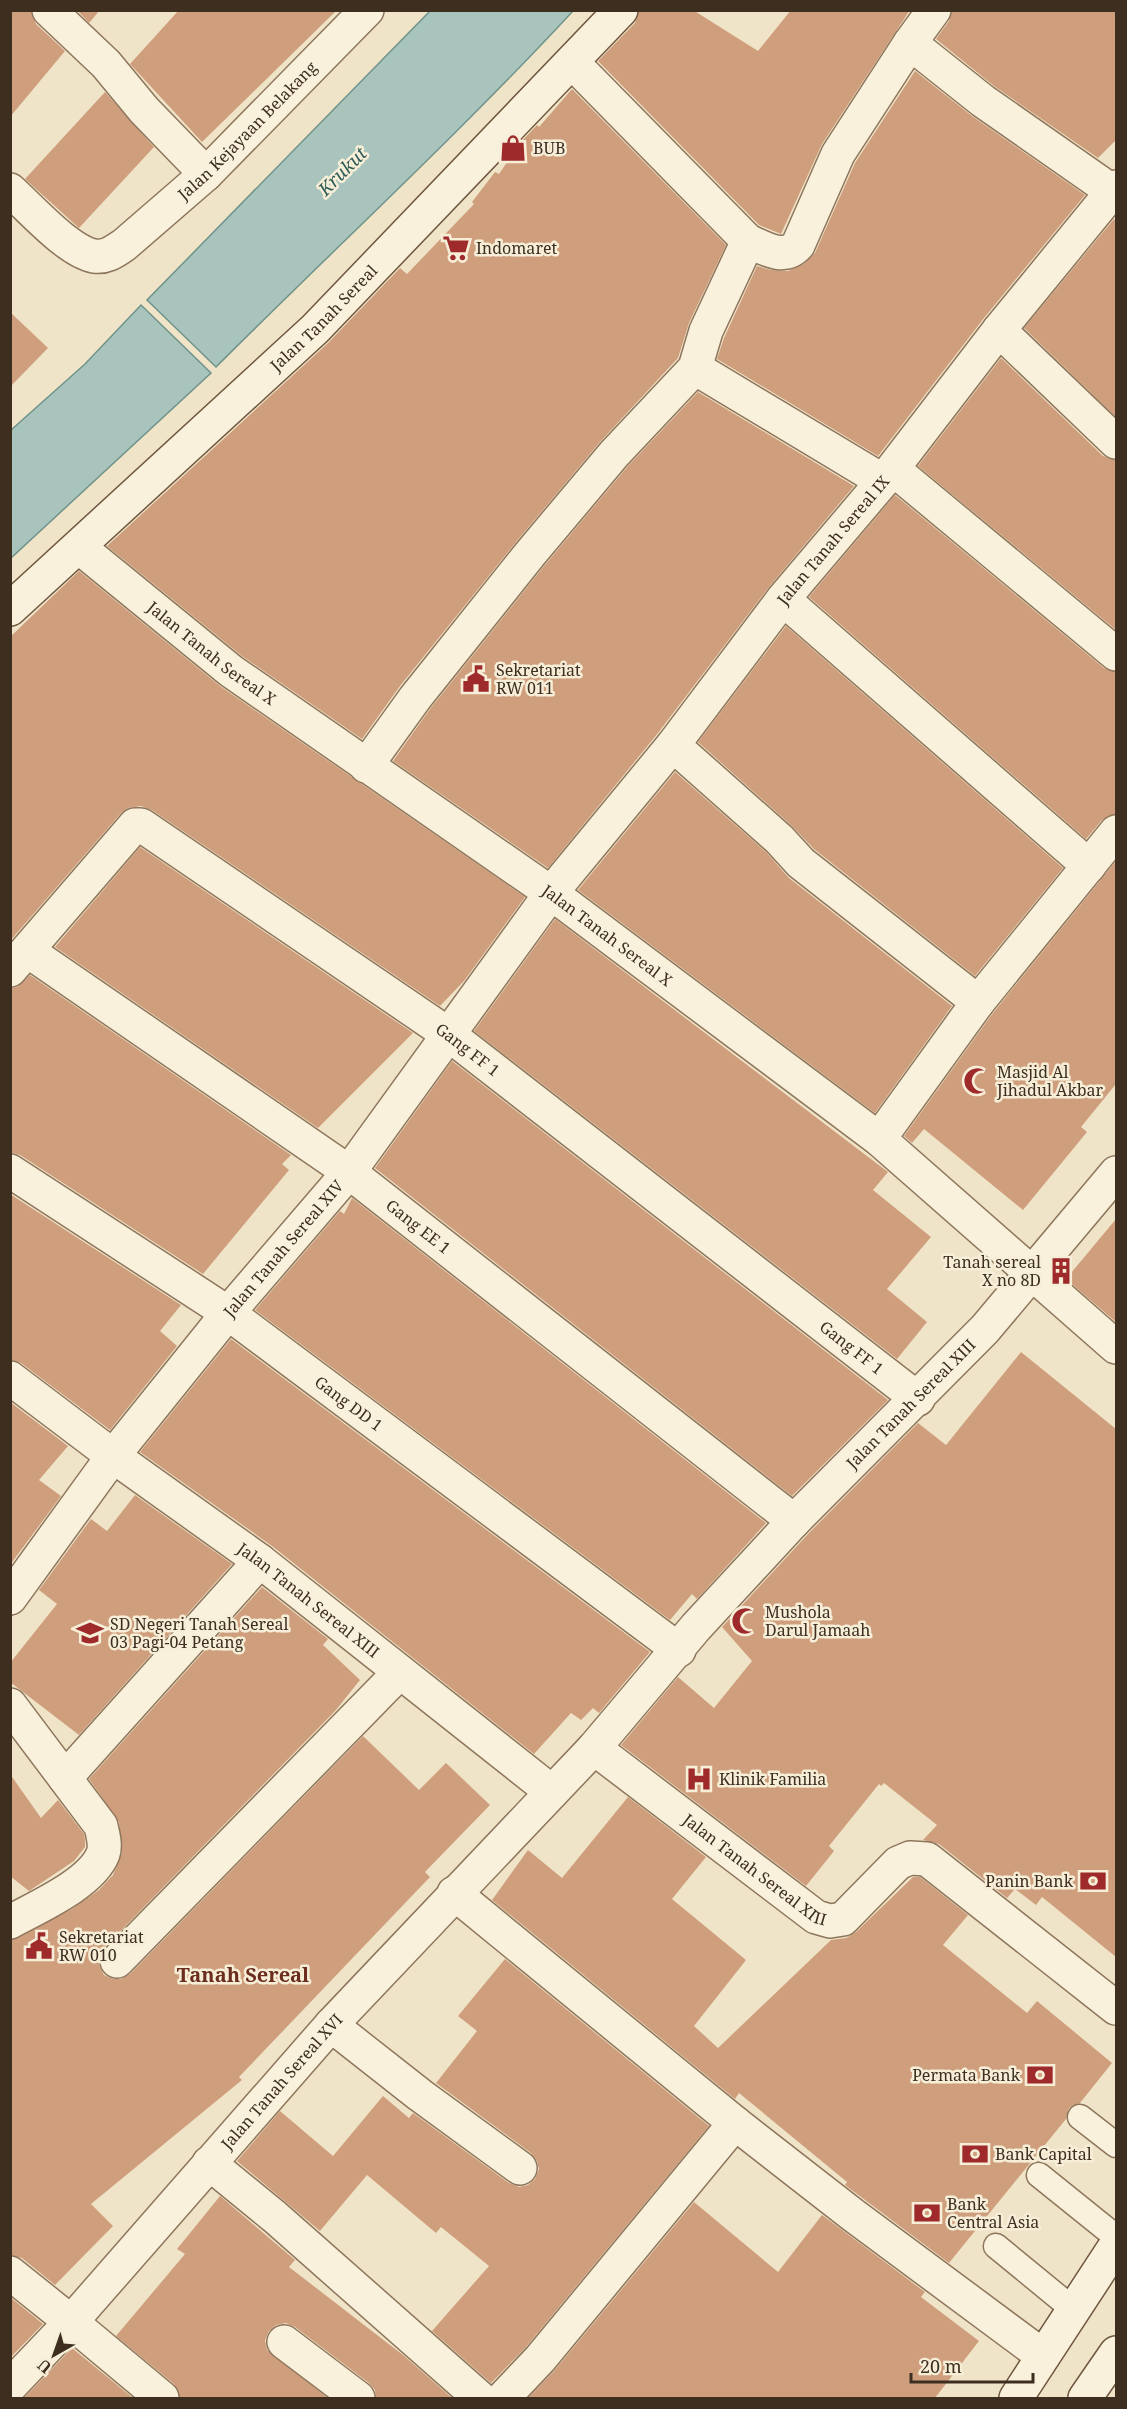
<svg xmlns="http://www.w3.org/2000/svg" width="1127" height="2409" font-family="'Noto Serif',serif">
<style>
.water{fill:#a9c4bc;stroke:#6f938a;stroke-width:1.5}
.building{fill:#cf9f7d}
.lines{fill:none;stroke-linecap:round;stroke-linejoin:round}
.lane-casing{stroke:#8d765c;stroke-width:27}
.street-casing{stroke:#8d765c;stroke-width:36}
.secondary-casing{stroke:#6f573f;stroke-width:36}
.lane{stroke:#faf1dc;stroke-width:24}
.street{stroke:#faf1dc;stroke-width:33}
.secondary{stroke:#faf1dc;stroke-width:33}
.labels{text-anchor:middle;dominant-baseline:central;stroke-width:5;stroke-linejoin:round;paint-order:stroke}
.street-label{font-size:16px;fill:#3d2e20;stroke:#f7eed8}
.poi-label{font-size:16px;fill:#3d2e20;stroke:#f7eed8;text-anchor:start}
.water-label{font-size:18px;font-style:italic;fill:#2f5d5a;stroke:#f7eed8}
.quarter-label{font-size:20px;font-weight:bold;fill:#6b2e1e;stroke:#f7eed8}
</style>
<rect width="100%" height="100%" fill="#f0e4c8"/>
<!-- water -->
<g class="water">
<path d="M430,11H573C459,134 335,248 216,367L147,300Z"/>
<path d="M141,305L211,373L11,558V430L85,364Z"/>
</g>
<!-- building -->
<g class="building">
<path d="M10,10H31L36,24L65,51L10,117Z"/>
<path d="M77,10H100L89,23Z"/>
<path d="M179,10H337L202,142L130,64Z"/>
<path d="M639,10H693L758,51L791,10H910L822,144L781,234L759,225L598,61L635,23Z"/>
<path d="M952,10H1116V140L1098,158L994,86L936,39L949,21Z"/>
<path d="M915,71L972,116L1085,195L984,318L878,456L717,359L724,338L757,266L771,270L788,271L804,264L815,253L855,163Z"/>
<path d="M572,89L726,245L689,323L678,358L600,442L516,542L400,686L362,739L242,656L107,546L328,343L400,268L407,274L474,204L472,202L495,172L499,174L520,143L537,125L539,127Z"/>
<path d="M105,92L154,147L79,228L25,179Z"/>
<path d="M1114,219L1116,221V417L1024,328Z"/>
<path d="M10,312L48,348L10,387Z"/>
<path d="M1001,358L1103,456L1116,460V630L918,466Z"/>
<path d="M698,392L854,486L769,587L658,733L548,868L393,761L430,709L544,566L628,466Z"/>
<path d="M895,495L1104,668L1116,672V814L1102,820L1086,839L809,597Z"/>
<path d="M79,571L220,686L525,897L464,981L440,1006L152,810L141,806L128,808L121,813L10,941V637Z"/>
<path d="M786,626L1063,868L975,976L814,849L791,825L698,742Z"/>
<path d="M675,772L766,852L789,878L952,1006L875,1113L578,890Z"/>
<path d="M140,847L413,1033L318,1128L55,947Z"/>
<path d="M1116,861V1084L1081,1127L1087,1132L1023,1210L924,1129L912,1143L904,1136L993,1013Z"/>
<path d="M555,919L888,1172L873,1190L931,1237L887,1289L927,1322L897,1359L474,1031Z"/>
<path d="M30,975L291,1155L282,1164L289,1170L203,1274L20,1155L10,1152V988L17,987Z"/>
<path d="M452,1061L888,1400L792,1496L375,1168Z"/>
<path d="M10,1194L181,1305L160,1331L177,1346L110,1430L21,1363L10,1360Z"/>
<path d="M352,1198L766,1523L697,1599L692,1594L670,1620L255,1310L340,1211L344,1214Z"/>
<path d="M1116,1219V1322L1066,1279Z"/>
<path d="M231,1339L650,1652L599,1713L593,1708L581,1720L571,1713L534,1754L272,1546L140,1452Z"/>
<path d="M1021,1352L1116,1429V1957L1042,1897L1036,1905L1015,1889L1007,1898L939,1844L923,1840L937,1825L884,1783L881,1786L879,1784L829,1846L834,1851L806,1886L621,1745L678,1677L714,1708L752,1661L722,1627L808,1534L918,1423L946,1445Z"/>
<path d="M10,1402L68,1446L39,1480L61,1496L10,1565Z"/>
<path d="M135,1495L232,1564L79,1735L10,1682V1663L57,1604L39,1590L91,1519L107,1531Z"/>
<path d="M262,1587L328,1639L323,1645L360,1680L336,1710L104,1948L99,1956V1965L104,1975L113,1979H121L130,1974L363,1736L419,1790L446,1763L490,1805L425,1872L430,1877L239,2077L242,2080L91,2204L113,2226L55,2285L22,2258L10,2255V1941L72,1909L99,1890L113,1875L122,1853L119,1822L89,1779Z"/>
<path d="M10,1774L41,1818L58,1800L84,1834L85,1840V1847L74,1861L29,1891L10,1876Z"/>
<path d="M628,1797L706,1857L672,1899L746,1960L694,2026L718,2048L831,1940L846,1938L856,1932L913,1877H920L968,1915L943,1945L1027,2013L1037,2001L1112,2063L1080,2103L1069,2108L1066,2119L949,2263L845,2185L847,2182L739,2093L735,2099L492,1900L528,1850L562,1878Z"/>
<path d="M505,1959L709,2126L526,2347L491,2383L432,2331L489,2266L441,2227L436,2233L367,2175L320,2231L237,2161L280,2111L333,2156L383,2096L409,2118L413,2113L509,2183L519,2187L528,2185L535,2179L539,2169L537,2161L531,2153L436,2083L477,2031L458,2016Z"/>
<path d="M220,2196L295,2260L289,2267L403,2355L452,2398H376L375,2390L369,2383L295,2327L286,2323L276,2325L269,2331L265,2340L267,2350L328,2398H180L174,2384L116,2336L185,2254L177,2249Z"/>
<path d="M694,2202L778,2272L822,2215L925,2292L921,2297L979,2341L935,2398H528L554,2371Z"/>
<path d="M10,2297L43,2324L10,2358Z"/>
<path d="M72,2348L133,2398H24Z"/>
</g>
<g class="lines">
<defs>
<g id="lane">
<path d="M1080,2117L1116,2145"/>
<path d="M1039,2175L1116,2237"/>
<path d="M996,2246L1074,2310"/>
</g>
<g id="street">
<path d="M49,10L106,64L144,110L206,174"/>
<path d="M910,43L983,101L1116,194"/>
<path d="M572,62L748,241C764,248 784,261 798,245L838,154L910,43L934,10"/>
<path id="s1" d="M10,190C31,209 68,251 94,256C106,258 115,251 124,245L206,174L367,10"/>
<path d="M999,330L1116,442"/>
<path d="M695,368L883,481"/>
<path d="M893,469L1116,654"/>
<path id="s2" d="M79,547L231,671L551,893L879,1139L1116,1347"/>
<path d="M783,599L1089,866"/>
<path d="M673,745L779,839L801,863L978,1002"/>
<path d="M366,766L415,698L530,554L614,454L695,368L706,331L748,241"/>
<path id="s3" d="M28,951L349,1172L794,1521"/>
<path id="s4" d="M10,970L135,825H141L448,1034L918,1399"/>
<path d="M879,1139L978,1002L1116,832"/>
<path id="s5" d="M10,1171L228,1313L679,1650"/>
<path id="s6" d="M10,1378L113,1456L260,1561L552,1792"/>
<path id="s7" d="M10,1598L113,1456L228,1313L349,1172L551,893L673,745L783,599L883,481L999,330L1116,187"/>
<path d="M10,1705L101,1826C103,1835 106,1846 103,1854C91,1884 37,1907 10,1922"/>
<path id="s8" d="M594,1748L816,1917L830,1921L843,1919L898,1863L910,1858L927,1859L1116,2008"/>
<path d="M65,1778L260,1561"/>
<path d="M454,1893L735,2123L853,2215L1043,2356"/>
<path d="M117,1961L400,1672"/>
<path d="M331,2025L420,2095L520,2168"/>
<path d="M209,2163L275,2217L480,2398"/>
<path id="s9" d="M10,2273L71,2322L331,2025L594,1748L696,1627L794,1521L985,1329L1116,1173"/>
<path d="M284,2342L358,2398"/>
<path d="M10,2386L71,2322L162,2398"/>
<path d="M503,2398L540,2359L735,2123"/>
</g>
<g id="secondary">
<path id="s10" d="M10,609L315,329L621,10"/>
<path d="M1016,2398L1116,2245"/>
<path d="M1085,2398L1116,2353"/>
</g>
</defs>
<!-- lane casing -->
<use href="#lane" class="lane-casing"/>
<!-- street casing -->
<use href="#street" class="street-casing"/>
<!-- secondary casing -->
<use href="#secondary" class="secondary-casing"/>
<!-- lane -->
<use href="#lane" class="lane"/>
<!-- street -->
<use href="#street" class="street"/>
<!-- secondary -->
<use href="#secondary" class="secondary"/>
</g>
<!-- icons -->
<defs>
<symbol id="shop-bare" viewBox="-9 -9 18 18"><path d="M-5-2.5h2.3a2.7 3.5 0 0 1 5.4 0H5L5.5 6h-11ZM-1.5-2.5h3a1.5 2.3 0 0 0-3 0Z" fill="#9e2a2b" stroke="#f7eed8" stroke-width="2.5" paint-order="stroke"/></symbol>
<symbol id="supermarket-bare" viewBox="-9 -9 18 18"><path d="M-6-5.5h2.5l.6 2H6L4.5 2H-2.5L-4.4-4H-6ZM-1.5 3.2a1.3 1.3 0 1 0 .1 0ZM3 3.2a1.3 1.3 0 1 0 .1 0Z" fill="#9e2a2b" stroke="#f7eed8" stroke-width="2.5" paint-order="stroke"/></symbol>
<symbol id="civic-bare" viewBox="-9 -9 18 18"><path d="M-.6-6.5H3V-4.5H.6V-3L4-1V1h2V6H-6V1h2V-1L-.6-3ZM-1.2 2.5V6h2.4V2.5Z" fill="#9e2a2b" stroke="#f7eed8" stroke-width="2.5" paint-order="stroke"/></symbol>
<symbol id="mosque-bare" viewBox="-9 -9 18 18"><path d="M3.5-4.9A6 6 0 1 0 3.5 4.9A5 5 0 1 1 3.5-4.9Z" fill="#9e2a2b" stroke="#f7eed8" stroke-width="2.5" paint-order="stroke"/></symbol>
<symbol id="building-bare" viewBox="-9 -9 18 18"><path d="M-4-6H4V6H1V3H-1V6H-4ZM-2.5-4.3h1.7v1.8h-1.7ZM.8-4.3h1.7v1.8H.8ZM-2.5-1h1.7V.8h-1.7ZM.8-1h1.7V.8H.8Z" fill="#9e2a2b" stroke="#f7eed8" stroke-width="2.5" paint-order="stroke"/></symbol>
<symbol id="school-bare" viewBox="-9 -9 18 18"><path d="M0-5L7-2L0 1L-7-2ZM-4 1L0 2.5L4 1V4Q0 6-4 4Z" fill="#9e2a2b" stroke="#f7eed8" stroke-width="2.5" paint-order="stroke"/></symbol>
<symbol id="hospital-bare" viewBox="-9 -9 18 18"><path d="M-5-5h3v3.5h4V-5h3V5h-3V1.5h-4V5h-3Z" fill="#9e2a2b" stroke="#f7eed8" stroke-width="2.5" paint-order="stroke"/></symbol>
<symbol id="bank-bare" viewBox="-9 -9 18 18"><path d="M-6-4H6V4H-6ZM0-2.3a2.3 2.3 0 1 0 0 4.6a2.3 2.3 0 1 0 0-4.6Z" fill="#9e2a2b" stroke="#f7eed8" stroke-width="2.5" paint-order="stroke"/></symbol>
</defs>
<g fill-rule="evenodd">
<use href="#shop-bare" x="494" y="129" width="38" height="38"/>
<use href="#supermarket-bare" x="437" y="229" width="38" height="38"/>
<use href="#civic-bare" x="457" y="660" width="38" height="38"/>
<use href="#mosque-bare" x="958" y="1062" width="38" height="38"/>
<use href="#building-bare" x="1042" y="1252" width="38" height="38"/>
<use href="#mosque-bare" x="726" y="1602" width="38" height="38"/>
<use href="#school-bare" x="71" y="1614" width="38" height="38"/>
<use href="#hospital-bare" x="680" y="1760" width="38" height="38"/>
<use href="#bank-bare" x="1074" y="1862" width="38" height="38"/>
<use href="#civic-bare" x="20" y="1927" width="38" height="38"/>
<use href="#bank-bare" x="1021" y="2056" width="38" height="38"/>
<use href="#bank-bare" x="956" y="2135" width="38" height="38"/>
<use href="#bank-bare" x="908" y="2194" width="38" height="38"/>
</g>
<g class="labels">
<!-- street labels -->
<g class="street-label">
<text stroke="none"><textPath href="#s1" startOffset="309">Jalan Kejayaan Belakang</textPath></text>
<text stroke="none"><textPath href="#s10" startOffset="428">Jalan Tanah Sereal</textPath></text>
<text stroke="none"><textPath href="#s7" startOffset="1341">Jalan Tanah Sereal IX</textPath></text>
<text stroke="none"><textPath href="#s2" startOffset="170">Jalan Tanah Sereal X</textPath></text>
<text stroke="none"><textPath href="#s2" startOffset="656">Jalan Tanah Sereal X</textPath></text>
<text stroke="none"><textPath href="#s4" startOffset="594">Gang FF 1</textPath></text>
<text stroke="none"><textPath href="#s3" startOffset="478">Gang EE 1</textPath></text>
<text stroke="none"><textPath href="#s7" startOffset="444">Jalan Tanah Sereal XIV</textPath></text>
<text stroke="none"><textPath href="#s4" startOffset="1080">Gang FF 1</textPath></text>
<text stroke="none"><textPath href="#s5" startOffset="411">Gang DD 1</textPath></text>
<text stroke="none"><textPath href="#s9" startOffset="1323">Jalan Tanah Sereal XIII</textPath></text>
<text stroke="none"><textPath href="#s6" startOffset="372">Jalan Tanah Sereal XIII</textPath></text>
<text stroke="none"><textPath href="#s8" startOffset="202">Jalan Tanah Sereal XIII</textPath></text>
<text stroke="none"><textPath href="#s9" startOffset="398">Jalan Tanah Sereal XVI</textPath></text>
</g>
<!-- poi labels -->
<g class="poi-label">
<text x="533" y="148">BUB</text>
<text x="476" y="248">Indomaret</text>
<text x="496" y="670">Sekretariat<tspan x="496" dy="18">RW 011</tspan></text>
<text x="997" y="1072">Masjid Al<tspan x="997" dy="18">Jihadul Akbar</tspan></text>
<text x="1041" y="1262" text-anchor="end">Tanah sereal<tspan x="1041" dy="18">X no 8D</tspan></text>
<text x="765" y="1612">Mushola<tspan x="765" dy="18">Darul Jamaah</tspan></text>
<text x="110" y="1624">SD Negeri Tanah Sereal<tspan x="110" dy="18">03 Pagi-04 Petang</tspan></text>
<text x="719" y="1779">Klinik Familia</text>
<text x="1073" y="1881" text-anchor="end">Panin Bank</text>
<text x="59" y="1937">Sekretariat<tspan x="59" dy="18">RW 010</tspan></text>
<text x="1020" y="2075" text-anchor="end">Permata Bank</text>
<text x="995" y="2154">Bank Capital</text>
<text x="947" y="2204">Bank<tspan x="947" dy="18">Central Asia</tspan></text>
</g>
<!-- water labels -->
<g class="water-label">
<text transform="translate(342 171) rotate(-45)">Krukut</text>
</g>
<!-- quarter labels -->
<g class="quarter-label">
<text x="243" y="1974">Tanah Sereal</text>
</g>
</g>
<!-- border -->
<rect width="1127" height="2409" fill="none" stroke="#3d2e20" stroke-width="24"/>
<!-- north arrow -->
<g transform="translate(54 2355) rotate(220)" stroke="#f7eed8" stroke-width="4.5" paint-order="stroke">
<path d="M0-4.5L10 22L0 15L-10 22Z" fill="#3d2e20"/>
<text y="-9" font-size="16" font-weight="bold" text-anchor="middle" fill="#3d2e20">U</text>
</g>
<!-- scale -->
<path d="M911 2373v9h122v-9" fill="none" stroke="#3d2e20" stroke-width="3"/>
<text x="920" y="2373" font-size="18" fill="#3d2e20" stroke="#f7eed8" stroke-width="4.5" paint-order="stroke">20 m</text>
</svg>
